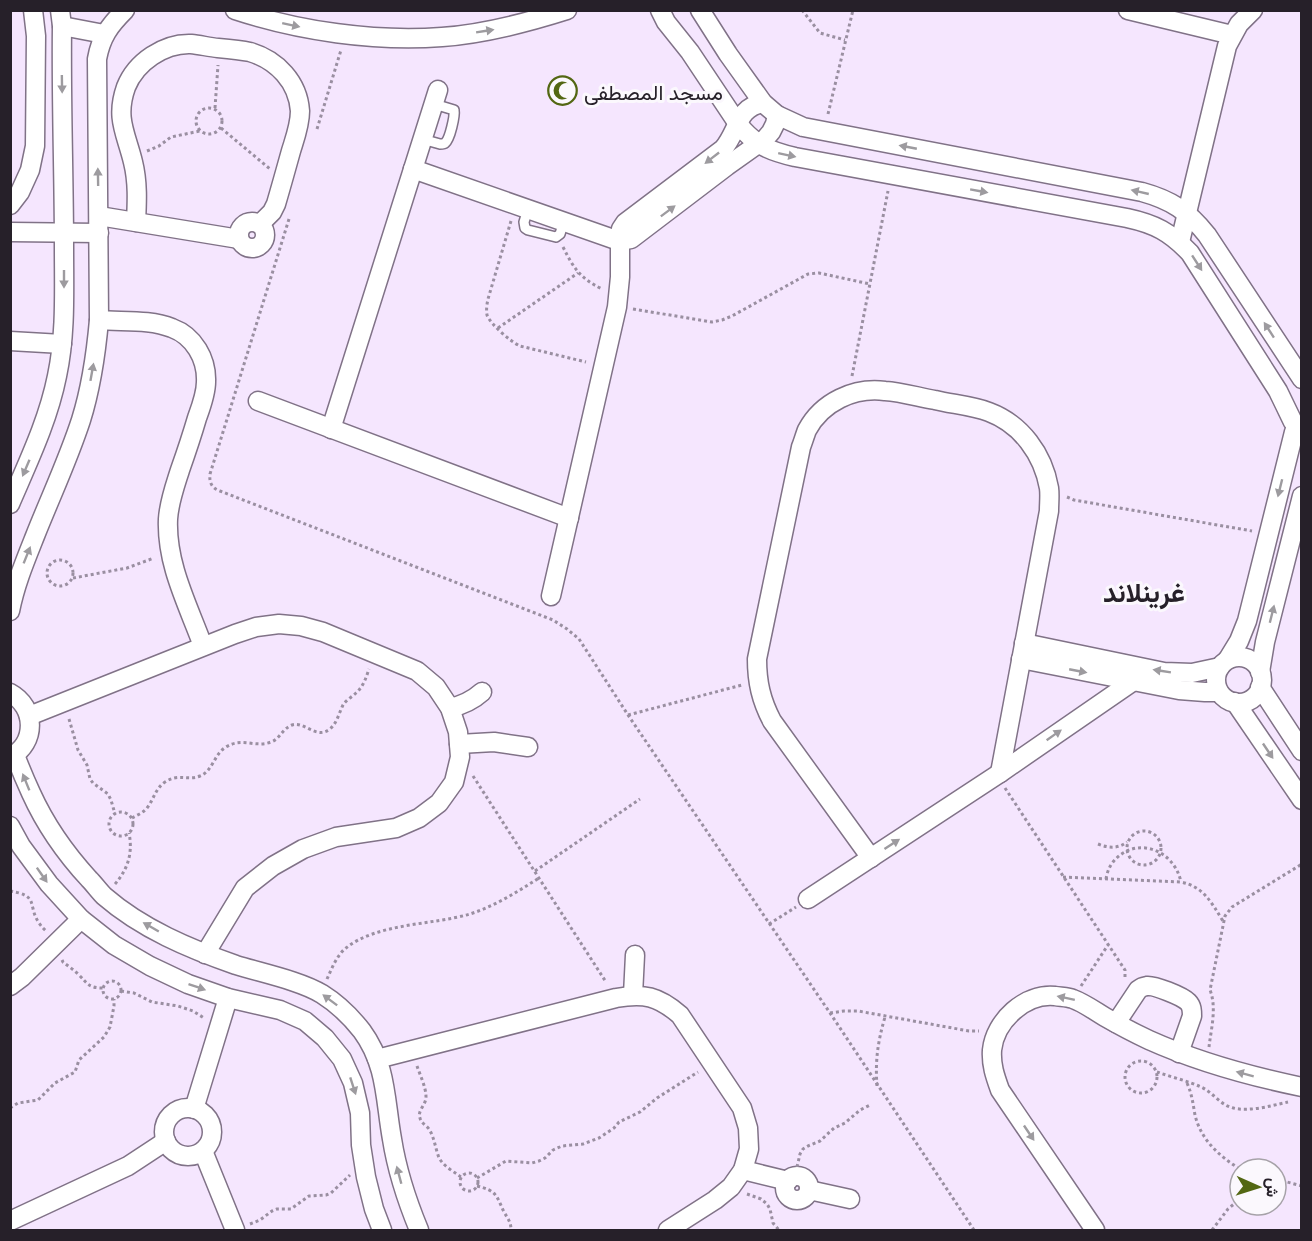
<svg xmlns="http://www.w3.org/2000/svg" width="1312" height="1241" font-family="Lato,Vazirmatn,sans-serif">
<style>
.lines{fill:none;stroke-linecap:round;stroke-linejoin:round}
.service-casing{stroke:#807287;stroke-width:12}
.minor-casing{stroke:#807287;stroke-width:21}
.path{stroke:#9a8fa1;stroke-width:3;stroke-dasharray:3 3;stroke-linecap:butt}
.service{stroke:#fff;stroke-width:9}
.minor{stroke:#fff;stroke-width:18}
.oneway{fill:#9d9b9f}
.labels{text-anchor:middle;dominant-baseline:central;stroke-width:6;stroke-linejoin:round;paint-order:stroke}
.poi-label{font-size:21px;fill:#262029;stroke:#fbf8fd;text-anchor:start}
.district-label{font-size:27px;font-weight:bold;fill:#262029;stroke:#fbf8fd}
</style>
<rect width="100%" height="100%" fill="#f5e6fe"/>
<g class="lines">
<defs>
<g id="service">
<path d="M422,139L440,144C442,144 444,144 445,143C450,139 455,116 454,110L434,104"/>
<path d="M528,209L524,222L525,228L528,230L556,237L560,234L564,221"/>
</g>
<g id="minor">
<path d="M235,10C299,31 374,42 442,37C485,34 526,23 567,10"/>
<path d="M660,10L666,22L690,52L738,124C755,145 769,151 795,157L1127,218C1155,224 1170,232 1190,253L1278,391L1293,422"/>
<path d="M700,10L728,54L763,103L777,115L803,127L1142,192C1171,200 1188,211 1207,235L1302,379"/>
<path d="M1128,10L1232,35"/>
<path d="M62,26L104,34"/>
<path d="M413,169L619,241L631,239L727,166L765,139L771,132L775,124L777,115"/>
<path d="M10,205L20,192L30,170L35,146L36,36L33,10"/>
<path d="M99,216L239,239"/>
<circle cx="252" cy="235" r="13"/>
<path d="M136,222C137,202 138,182 133,162C126,133 115,118 126,87C136,62 164,43 191,44C200,45 209,47 218,48C229,49 240,50 250,52C277,60 298,82 300,111C300,125 295,138 291,151C286,169 281,187 276,204L272,212L260,224"/>
<path d="M10,232L99,233"/>
<path d="M1180,242L1227,46L1239,24L1253,10"/>
<path d="M99,320C123,322 150,319 172,328C194,336 207,359 206,382C206,394 201,407 197,418C192,435 186,453 180,470C175,486 169,502 168,519C166,564 188,605 203,646"/>
<path d="M10,341L62,344"/>
<path d="M258,401L569,518"/>
<path d="M331,429L438,90"/>
<path d="M10,504C28,462 48,421 57,376C66,334 64,291 64,249C64,175 61,100 62,26L60,10"/>
<path d="M551,596L617,307L620,277V235L621,229L625,223L723,149C738,132 737,107 763,103"/>
<path d="M10,611C15,585 25,561 35,536C50,498 68,460 81,420C91,388 96,354 99,320L97,59C101,37 109,26 125,10"/>
<path d="M1024,643L1164,672L1192,673L1220,667"/>
<circle cx="1239" cy="680" r="23"/>
<path d="M1021,659L1179,690L1205,692H1219"/>
<path d="M1228,659L1239,641L1247,621L1294,432"/>
<path d="M1260,672L1265,642L1302,496"/>
<path d="M1260,687L1302,751"/>
<path d="M10,693C36,707 37,743 10,757"/>
<path d="M1235,702L1302,800"/>
<path d="M450,708C463,705 472,701 482,692"/>
<path d="M29,716L235,634L256,627L279,624L301,626L323,632L417,671L436,687L450,708L458,732L460,757L454,782L439,803L419,818L396,828L336,837L303,849L273,866L245,888L205,954"/>
<path d="M459,744L494,742L528,747"/>
<path d="M15,755C20,768 25,780 31,793C45,824 66,854 89,879C94,884 99,891 104,896C142,929 190,949 236,965C262,973 301,981 322,994C338,1004 351,1017 362,1031C387,1065 385,1101 392,1139C397,1171 407,1201 419,1230"/>
<path d="M10,826L21,846L49,884L81,919L114,945L150,966L188,984L228,998L280,1010L305,1021L325,1038L342,1059L353,1083L360,1113L361,1145L366,1177L374,1209L382,1230"/>
<path d="M871,858L772,721C761,700 757,682 757,659L801,447C803,442 805,435 807,430C822,402 854,387 885,391C901,392 918,397 935,400C951,404 974,406 989,412C1021,424 1043,454 1049,488C1050,495 1049,503 1049,511L1000,773"/>
<path d="M808,899L1000,773L1132,682"/>
<path d="M10,986L22,977L81,919"/>
<path d="M633,995L635,955"/>
<path d="M1116,1023L1138,990C1142,987 1142,987 1147,986C1154,985 1182,996 1188,1002C1192,1006 1192,1011 1192,1016L1179,1053"/>
<path d="M377,1059L616,998C644,993 658,996 680,1015L742,1108L748,1128L749,1149L743,1170L731,1187L715,1200L668,1230"/>
<circle cx="188" cy="1132" r="24"/>
<path d="M194,1109L228,998"/>
<path d="M203,1151L235,1230"/>
<path d="M743,1170L788,1181"/>
<circle cx="797" cy="1188" r="12"/>
<path d="M809,1190L850,1199"/>
<path d="M10,1221L128,1166L166,1141"/>
<path d="M1095,1230L1000,1090C995,1076 991,1065 992,1050C995,1021 1025,993 1055,996C1061,997 1068,997 1073,999C1084,1003 1095,1011 1105,1017C1119,1025 1134,1033 1149,1040C1198,1062 1249,1076 1302,1087"/>
</g>
</defs>
<!-- service casing -->
<use href="#service" class="service-casing"/>
<!-- minor casing -->
<use href="#minor" class="minor-casing"/>
<!-- path -->
<g class="path">
<path d="M802,10L820,33L845,40"/>
<circle cx="209" cy="121" r="13"/>
<path d="M215,108L218,65"/>
<path d="M828,114L853,10"/>
<path d="M221,128L270,169"/>
<path d="M317,129L341,50"/>
<path d="M147,151L159,146L171,137L200,131"/>
<path d="M289,219L210,474C209,483 212,488 220,491L553,620L567,629L579,639L628,715L830,1013L974,1230"/>
<path d="M511,221L488,299C487,304 486,309 487,315C490,324 511,342 520,346L586,362"/>
<path d="M563,247C574,269 580,278 602,289"/>
<path d="M633,309L712,322L722,320L732,316L808,274L819,273L870,284"/>
<path d="M498,328L578,273"/>
<path d="M852,376L888,191"/>
<path d="M1067,497L1074,500L1252,531"/>
<circle cx="60" cy="573" r="13"/>
<path d="M73,578L127,568L154,558"/>
<path d="M628,715L742,685"/>
<path d="M69,719L78,750L87,765L90,779L93,783L108,794L111,800L115,814"/>
<path d="M473,776L606,982"/>
<path d="M1005,788L1125,970V979"/>
<circle cx="121" cy="824" r="12"/>
<path d="M132,818C137,815 143,813 147,808C154,799 155,789 165,782C179,773 188,781 200,776C213,771 214,754 226,747C242,737 256,748 271,742C280,739 282,729 292,725C305,721 316,740 330,729C337,723 339,713 343,705C346,700 352,697 356,693C363,687 366,678 369,669"/>
<circle cx="1144" cy="848" r="17"/>
<path d="M1098,844C1108,848 1118,849 1127,842"/>
<path d="M535,871L640,799"/>
<path d="M1063,877L1181,882C1204,887 1211,902 1223,921"/>
<path d="M1106,879C1107,873 1109,867 1113,862C1135,835 1174,849 1181,882"/>
<path d="M115,884C128,869 133,853 129,833"/>
<path d="M10,891C40,896 27,905 39,923C41,926 43,928 46,931"/>
<path d="M769,924L796,907"/>
<path d="M62,960L63,962C68,966 74,970 79,975C88,984 89,988 103,988"/>
<path d="M327,979C332,968 337,955 346,948C377,923 433,925 470,914C495,906 517,892 539,878"/>
<circle cx="112" cy="990" r="9"/>
<path d="M1081,986L1108,945"/>
<path d="M121,991L134,993L152,1002L178,1006L193,1011L204,1018"/>
<path d="M830,1013L844,1011H858L969,1031H979"/>
<path d="M1209,1047C1211,1029 1217,1008 1210,990L1225,916L1232,907L1302,864"/>
<circle cx="1141" cy="1077" r="16"/>
<path d="M417,1066C420,1075 426,1087 426,1097C426,1105 417,1111 420,1118C421,1123 426,1125 429,1129C434,1137 435,1146 438,1155C441,1165 453,1171 461,1177"/>
<path d="M1157,1072C1171,1077 1188,1081 1201,1087C1210,1091 1216,1099 1224,1104C1240,1115 1270,1106 1288,1102"/>
<path d="M1187,1083C1192,1094 1193,1104 1195,1115C1201,1140 1219,1156 1240,1169"/>
<path d="M877,1086C875,1060 878,1041 885,1017"/>
<path d="M10,1108L18,1103L38,1100L55,1083L75,1072L79,1060L104,1037L110,1027L114,1006V999"/>
<path d="M797,1167L800,1154L803,1149L808,1146L820,1141L834,1128L845,1123L860,1110L870,1105"/>
<circle cx="469" cy="1182" r="9"/>
<path d="M477,1178L506,1161L532,1163L539,1161L545,1158L553,1150L562,1146L583,1144L599,1138L614,1128L619,1122L640,1112L657,1098L698,1072"/>
<path d="M1276,1179L1302,1186"/>
<path d="M477,1186C497,1191 496,1195 504,1212C508,1219 511,1222 511,1230"/>
<path d="M747,1194L761,1199L767,1204L770,1209L773,1223L779,1230"/>
<path d="M250,1224L260,1220L272,1211L277,1209H291L309,1196L326,1195L331,1193L350,1175"/>
<path d="M1212,1230L1228,1209L1240,1199"/>
</g>
<!-- service -->
<use href="#service" class="service"/>
<!-- minor -->
<use href="#minor" class="minor"/>
</g>
<!-- one-way arrows -->
<defs><path id="oneway-solid" d="M-6-.8H1V-3.2L6.5 0L1 3.2V.8H-6Z" transform="scale(1.5)"/></defs>
<g class="oneway">
<use href="#oneway-solid" transform="translate(291 25) rotate(12)"/>
<use href="#oneway-solid" transform="translate(485 31) rotate(-9)"/>
<use href="#oneway-solid" transform="translate(62 84) rotate(89)"/>
<use href="#oneway-solid" transform="translate(908 147) rotate(-169)"/>
<use href="#oneway-solid" transform="translate(787 155) rotate(12)"/>
<use href="#oneway-solid" transform="translate(712 158) rotate(142)"/>
<use href="#oneway-solid" transform="translate(98 177) rotate(-91)"/>
<use href="#oneway-solid" transform="translate(979 191) rotate(10)"/>
<use href="#oneway-solid" transform="translate(1140 192) rotate(-167)"/>
<use href="#oneway-solid" transform="translate(668 211) rotate(-37)"/>
<use href="#oneway-solid" transform="translate(1197 263) rotate(57)"/>
<use href="#oneway-solid" transform="translate(64 279) rotate(90)"/>
<use href="#oneway-solid" transform="translate(1269 330) rotate(-123)"/>
<use href="#oneway-solid" transform="translate(92 372) rotate(-80)"/>
<use href="#oneway-solid" transform="translate(26 468) rotate(113)"/>
<use href="#oneway-solid" transform="translate(1280 488) rotate(104)"/>
<use href="#oneway-solid" transform="translate(27 555) rotate(-68)"/>
<use href="#oneway-solid" transform="translate(1272 614) rotate(-76)"/>
<use href="#oneway-solid" transform="translate(1078 671) rotate(11)"/>
<use href="#oneway-solid" transform="translate(1162 671) rotate(-171)"/>
<use href="#oneway-solid" transform="translate(1054 735) rotate(-35)"/>
<use href="#oneway-solid" transform="translate(1268 751) rotate(56)"/>
<use href="#oneway-solid" transform="translate(26 782) rotate(-112)"/>
<use href="#oneway-solid" transform="translate(892 844) rotate(-33)"/>
<use href="#oneway-solid" transform="translate(42 875) rotate(55)"/>
<use href="#oneway-solid" transform="translate(151 927) rotate(-150)"/>
<use href="#oneway-solid" transform="translate(197 987) rotate(19)"/>
<use href="#oneway-solid" transform="translate(1066 998) rotate(-168)"/>
<use href="#oneway-solid" transform="translate(330 1000) rotate(-143)"/>
<use href="#oneway-solid" transform="translate(1245 1074) rotate(-165)"/>
<use href="#oneway-solid" transform="translate(353 1086) rotate(72)"/>
<use href="#oneway-solid" transform="translate(1029 1133) rotate(56)"/>
<use href="#oneway-solid" transform="translate(399 1175) rotate(-105)"/>
</g>
<!-- icons -->
<defs>
<symbol id="mosque-ring" viewBox="-11 -11 22 22"><circle r="9.5" fill="#fbf8fd" stroke="#536713" stroke-width="1.5"/><path d="M3.5-4.9A6 6 0 1 0 3.5 4.9A5 5 0 1 1 3.5-4.9Z" fill="#536713"/></symbol>
</defs>
<g fill-rule="evenodd">
<use href="#mosque-ring" x="546" y="74" width="33" height="33"/>
</g>
<g class="labels">
<!-- poi labels -->
<g class="poi-label">
<text x="584" y="91">مسجد المصطفى</text>
</g>
<!-- district labels -->
<g class="district-label">
<text x="1144" y="591">غرينلاند</text>
</g>
</g>
<!-- border -->
<rect width="1312" height="1241" fill="none" stroke="#262029" stroke-width="24"/>
<!-- north arrow -->
<g transform="translate(1258 1187) rotate(93)"><circle r="28" fill="#fbf8fd" stroke="#a6a2a8" stroke-width="1.5"/>
<path d="M0-4.5L10 22L0 15L-10 22Z" fill="#536713"/>
<text y="-9" font-size="16" font-weight="bold" text-anchor="middle" fill="#262029">ش</text>
</g>
</svg>
